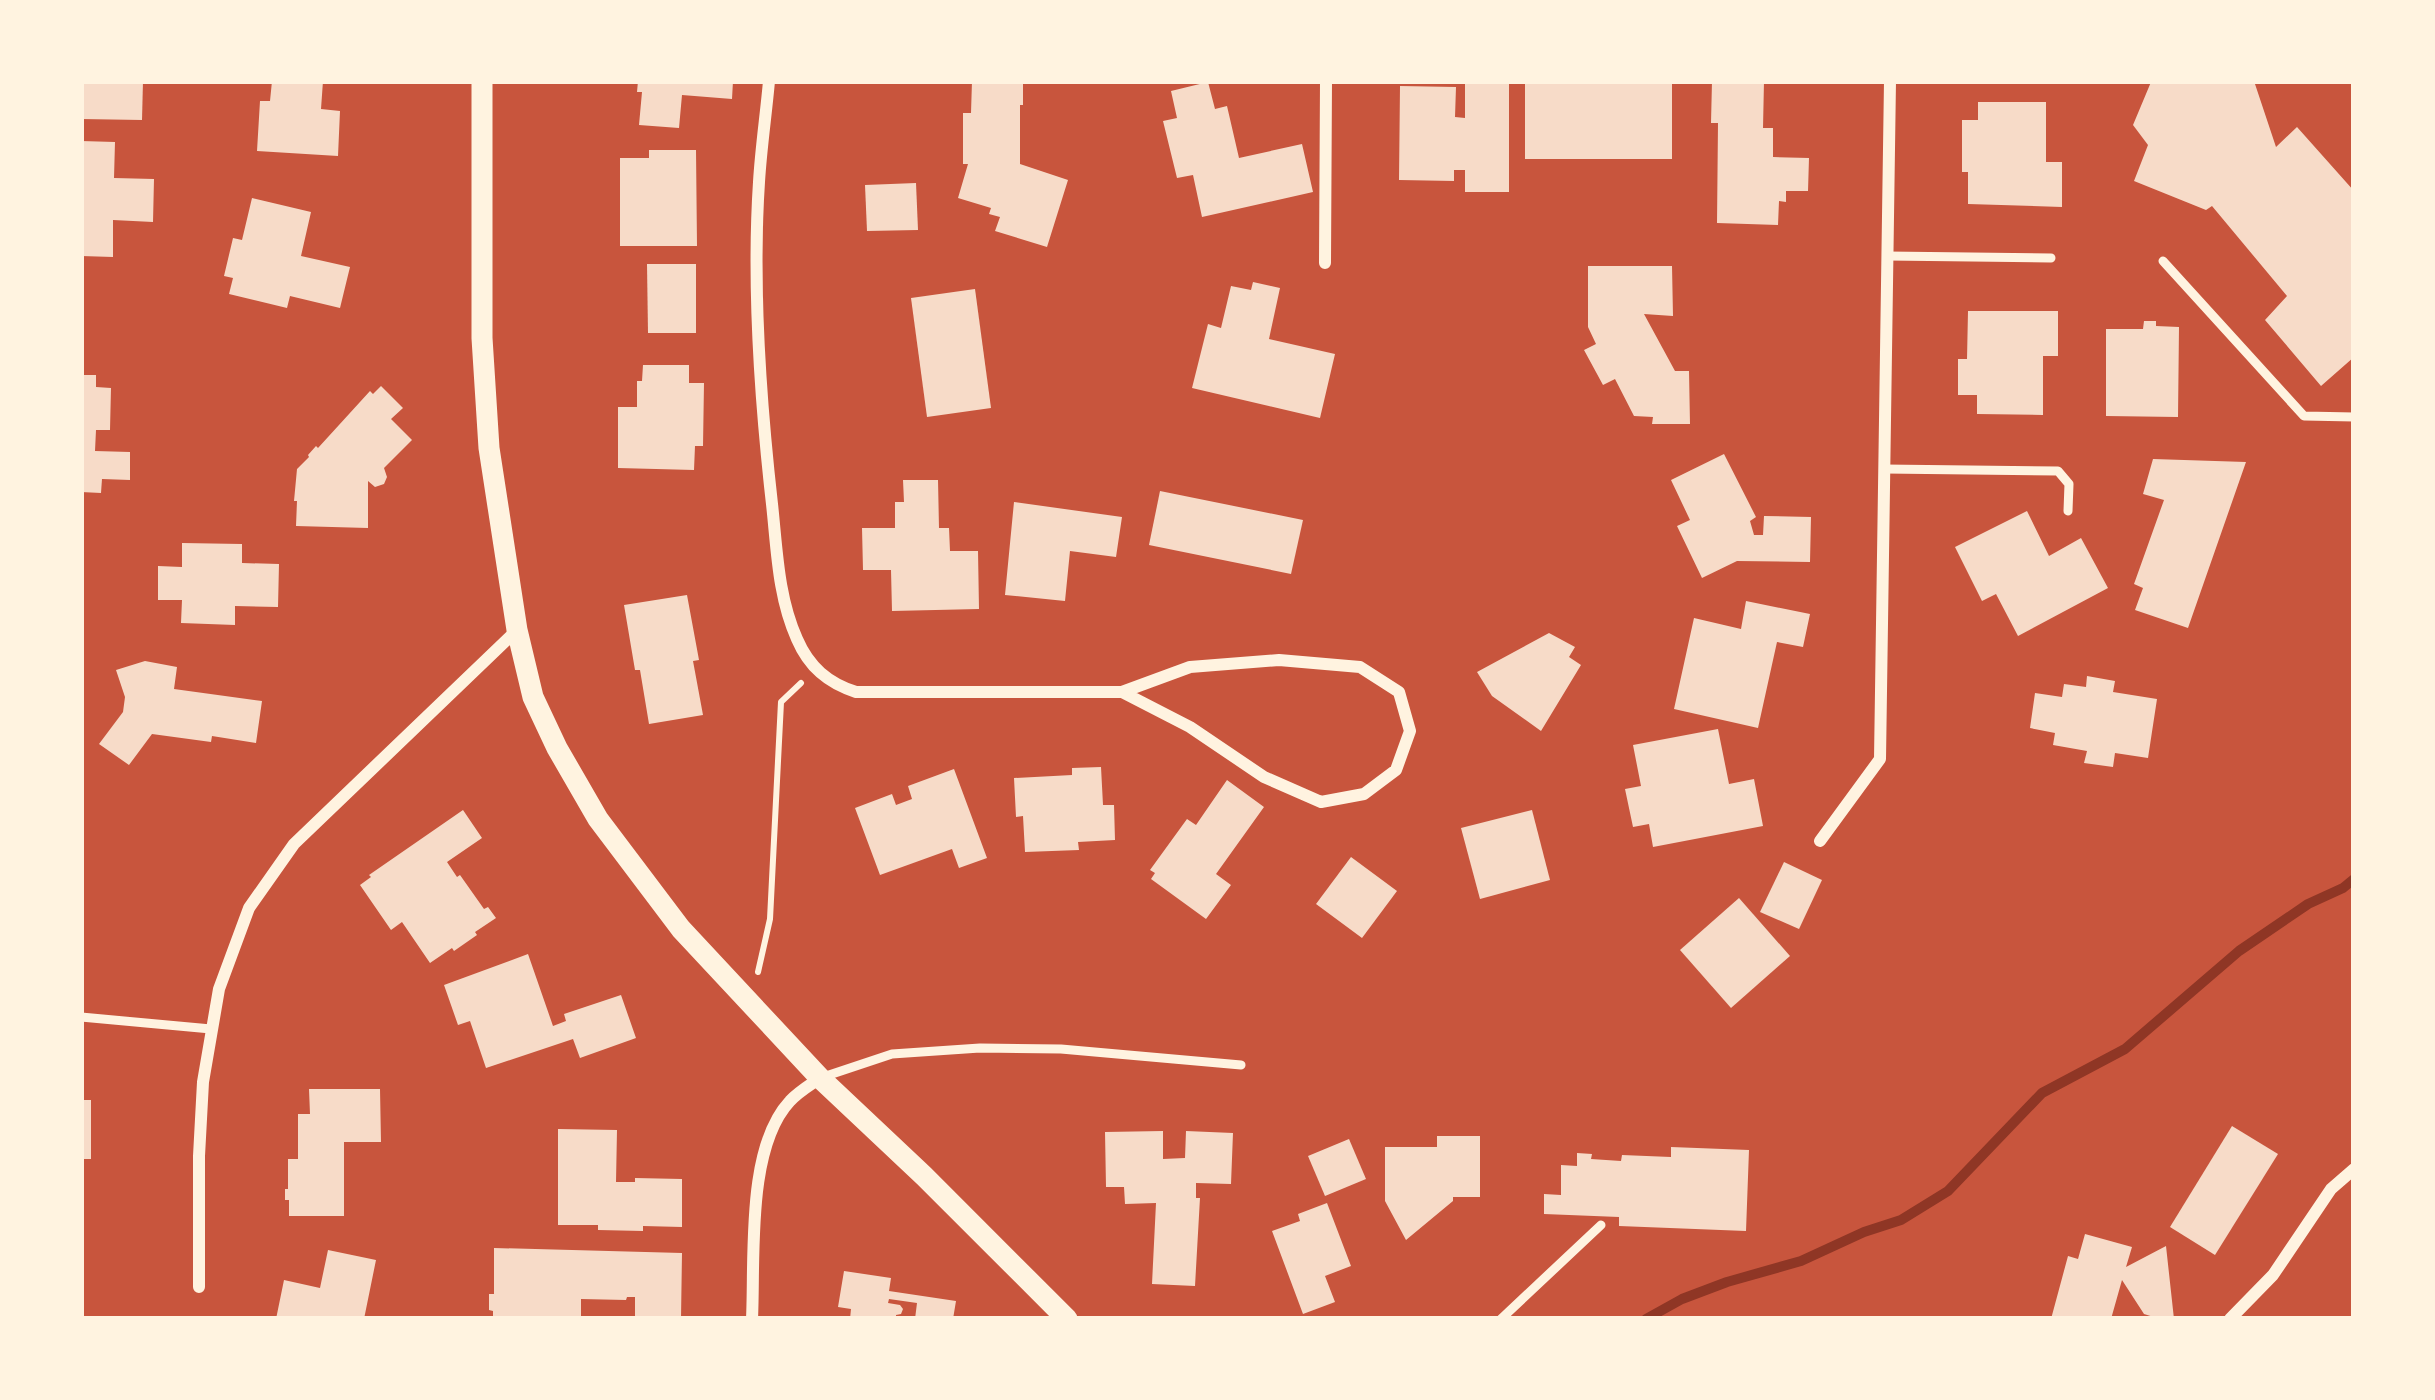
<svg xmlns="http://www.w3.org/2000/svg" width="2435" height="1400" font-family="Karla,sans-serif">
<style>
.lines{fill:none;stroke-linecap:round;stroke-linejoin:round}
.stream{stroke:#8f3625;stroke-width:10}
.building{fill:#f7dbc8}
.path{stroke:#fff3e0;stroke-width:6}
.service{stroke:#fff3e0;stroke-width:9}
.minor{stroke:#fff3e0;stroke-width:12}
.tertiary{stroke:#fff3e0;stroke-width:21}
</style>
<rect width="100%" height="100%" fill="#c8553d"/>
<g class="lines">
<!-- stream -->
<path class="stream" d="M1646,1319L1682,1299L1727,1282L1801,1261L1864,1232L1901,1220L1948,1191L2042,1093L2125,1049L2239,951L2308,904L2343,888L2354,879"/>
</g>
<!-- building -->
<g class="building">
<path d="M81,81H143L142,120L81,119Z"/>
<path d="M272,81H323L321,109L340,111L338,156L257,151L260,101H270Z"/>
<path d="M638,81H733L732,99L682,95L679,128L639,125L642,92H637Z"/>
<path d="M972,81H1023V105H1020V164L1068,180L1047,247L995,231L1000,217L989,214L991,208L958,198L968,164H963V113H971Z"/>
<path d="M1712,81H1764L1763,128H1773V157L1809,158L1808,191H1786V202L1779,201L1778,225L1717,223L1718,123H1711Z"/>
<path d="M2213,81L2215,84L2254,81L2276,147L2297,127L2354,191V357L2321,386L2265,320L2287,296L2212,206L2206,210L2134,181L2148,145L2133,125L2151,82Z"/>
<path d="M1208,82L1215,109L1227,106L1239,158L1302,144L1313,192L1202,217L1193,175L1177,178L1163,121L1177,118L1171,91Z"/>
<path d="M1465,82H1509V192H1465V170H1454V181L1399,180L1400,86L1456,87L1455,117L1465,118Z"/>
<rect x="1525" y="84" width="147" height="75"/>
<path d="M1978,102H2046V162H2062V207L1968,204V172H1962V120H1978Z"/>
<path d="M81,141L115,142L114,178L154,179L153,222L113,220V257L81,256Z"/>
<path d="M649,150H696L697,246H620V158H649Z"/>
<path d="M916,183L918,230L867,231L865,185Z"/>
<path d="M252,198L311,212L301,256L350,267L340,308L290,296L287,308L229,294L233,278L224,276L233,238L242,240Z"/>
<path d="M647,264H696V333H648Z"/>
<path d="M1588,266H1672L1673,316L1644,314L1675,371H1689L1690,424H1652L1653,417L1634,416L1615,379L1603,385L1584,350L1596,344L1588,327Z"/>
<path d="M1253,282L1280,288L1269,339L1335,354L1320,418L1192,388L1208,324L1221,328L1231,286L1251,290Z"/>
<path d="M975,289L991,408L927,417L911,298Z"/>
<path d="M1968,311H2058V356H2043V415L1977,414V395H1958V359H1967Z"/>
<path d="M2144,321H2156V326L2179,327L2178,417L2106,416V329H2143Z"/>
<path d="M643,365H689V383H704L703,446H695L694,470L618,468V407H637V381H642Z"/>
<path d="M81,375H96V387L111,388L110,430H96L95,451L130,452V480L102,479L101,493L81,492Z"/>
<path d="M381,386L403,408L391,419L412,440L384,468L387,477L384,484L375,487L368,481V528L296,526L297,501H294L297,469L309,457L308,455L316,446L318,448L370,391L373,394Z"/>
<path d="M1724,454L1756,517L1750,521L1754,535H1763L1764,516L1811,517L1810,562L1737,561L1702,578L1677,526L1690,520L1671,480Z"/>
<path d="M2153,459L2246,462L2188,628L2135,610L2143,588L2134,584L2164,500L2143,494Z"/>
<path d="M903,480H938L939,528H949L950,551H978L979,609L892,611L891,570H863L862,528H895V502H904Z"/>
<path d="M1160,491L1303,520L1291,574L1149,545Z"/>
<path d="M1014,502L1122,517L1116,557L1070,551L1065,601L1005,595Z"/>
<path d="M2027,511L2049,556L2081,538L2108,588L2018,636L1996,594L1982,601L1955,547Z"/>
<path d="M182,543L242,544V563L279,564L278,607L235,606V625L181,623L182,600H158V566L182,567Z"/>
<path d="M687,595L699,660L693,661L703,715L649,724L640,670H635L624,605Z"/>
<path d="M1746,601L1810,614L1803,647L1777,642L1758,728L1674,709L1694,618L1741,629Z"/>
<path d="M1549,633L1575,647L1569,657L1581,665L1541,731L1492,696L1477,672Z"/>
<path d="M145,661L177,667L174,689L262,701L256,743L212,736L211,742L152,734L129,765L99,744L123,712L125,697L116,670Z"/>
<path d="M2087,676L2115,681L2113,692L2157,699L2148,758L2115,753L2113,767L2084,763L2087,751L2053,745L2055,733L2030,728L2035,693L2062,697L2064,684L2086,687Z"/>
<path d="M1718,729L1729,784L1754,779L1763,826L1653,847L1649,824L1633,827L1625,789L1641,786L1633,745Z"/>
<path d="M1101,767L1103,805H1114L1115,840L1078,842L1079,850L1025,852L1023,816L1016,817L1014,778L1072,775V768Z"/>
<path d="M954,769L987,858L959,868L952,849L880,875L855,808L892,794L896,805L912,799L908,786Z"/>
<path d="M1227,780L1264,807L1216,874L1231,885L1206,919L1151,879L1155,873L1150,870L1187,819L1196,825Z"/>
<path d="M463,810L482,838L447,862L457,877L460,875L484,909L488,907L496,918L475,932L477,935L454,951L452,948L430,963L402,922L391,930L360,885L371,877L369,875Z"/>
<path d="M1532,810L1550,880L1480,899L1461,828Z"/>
<path d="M1351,857L1397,891L1362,938L1316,904Z"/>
<path d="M1784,862L1822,880L1799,929L1760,912Z"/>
<path d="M1739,898L1790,956L1731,1008L1680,950Z"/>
<path d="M528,954L553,1026L566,1021L564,1014L621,995L636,1038L580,1058L573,1039L486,1068L470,1021L458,1025L444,985Z"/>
<path d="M309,1089H380L381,1142H344V1216H289V1200H285V1189H288V1159H298V1114H310Z"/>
<rect x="81" y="1100" width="10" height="59"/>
<path d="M2232,1126L2278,1154L2215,1255L2170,1227Z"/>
<path d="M558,1129L617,1130L616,1182H635V1178L682,1179V1227L643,1226V1231L598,1230V1225H558Z"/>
<path d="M1163,1131V1159L1185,1158L1186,1131L1233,1133L1231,1184L1196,1183V1198H1200L1195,1286L1152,1284L1156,1203L1125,1204L1124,1187H1106L1105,1132Z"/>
<path d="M1437,1136H1480V1197H1453V1201L1406,1240L1385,1201V1147H1437Z"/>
<path d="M1349,1139L1366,1179L1325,1196L1308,1156Z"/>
<path d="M1671,1147L1749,1150L1746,1231L1619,1226V1217L1544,1214V1194L1561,1195V1165L1577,1166V1153L1592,1154L1591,1159L1621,1161L1622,1155L1671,1157Z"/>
<path d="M1327,1203L1351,1266L1325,1276L1335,1302L1303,1314L1272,1231L1300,1221L1298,1214Z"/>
<path d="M2085,1234L2132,1247L2126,1267L2166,1246L2174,1319H2160L2144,1314L2122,1280L2111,1319H2051L2068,1256L2078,1259Z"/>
<path d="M494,1248L682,1253L681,1319H635V1297H627L626,1300L581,1299V1319H493V1311L489,1310V1294H494Z"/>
<path d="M328,1250L376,1260L364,1319H276L284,1280L320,1288Z"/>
<path d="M844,1271L891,1278L889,1291L956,1301L953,1319H915L917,1303L889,1299L888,1303L900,1305L903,1309L901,1314L896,1315V1319H850L851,1309L838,1307Z"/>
</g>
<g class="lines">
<!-- path -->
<path class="path" d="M758,972L770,919L781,702L801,683"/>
<!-- service -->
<g class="service">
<path d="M1887,256L2051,258"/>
<path d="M2163,261L2304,416L2354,417"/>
<path d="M1884,469L2058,471L2069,484L2068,511"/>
<path d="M81,1017L211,1029"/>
<path d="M820,1078L892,1054L980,1048L1061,1049L1241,1065"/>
<path d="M1501,1319L1601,1225"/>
</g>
<!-- minor -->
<g class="minor">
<path d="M769,81C766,115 761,148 759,182C752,288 760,398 772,504C777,550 778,597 797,639C809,667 828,683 856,692H1122L1190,667L1279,660L1360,667L1399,692L1410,731L1396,770L1364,794L1321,802L1264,777L1190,727L1122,692"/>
<path d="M1325,263L1326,81"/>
<path d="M1820,841L1880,759L1890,81"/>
<path d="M199,1287V1156L203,1082L219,989L249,908L294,844L517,630"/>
<path d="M752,1319C755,1257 746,1148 790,1101C798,1092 810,1085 820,1078"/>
<path d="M2230,1319L2273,1275L2331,1189L2354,1169"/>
</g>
<!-- tertiary -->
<path class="tertiary" d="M482,81V338L489,448L517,630L533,697L557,748L598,819L681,929L820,1078L924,1176L1067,1319"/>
</g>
<!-- border -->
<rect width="2435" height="1400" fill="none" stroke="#fff3e0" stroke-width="168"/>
</svg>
